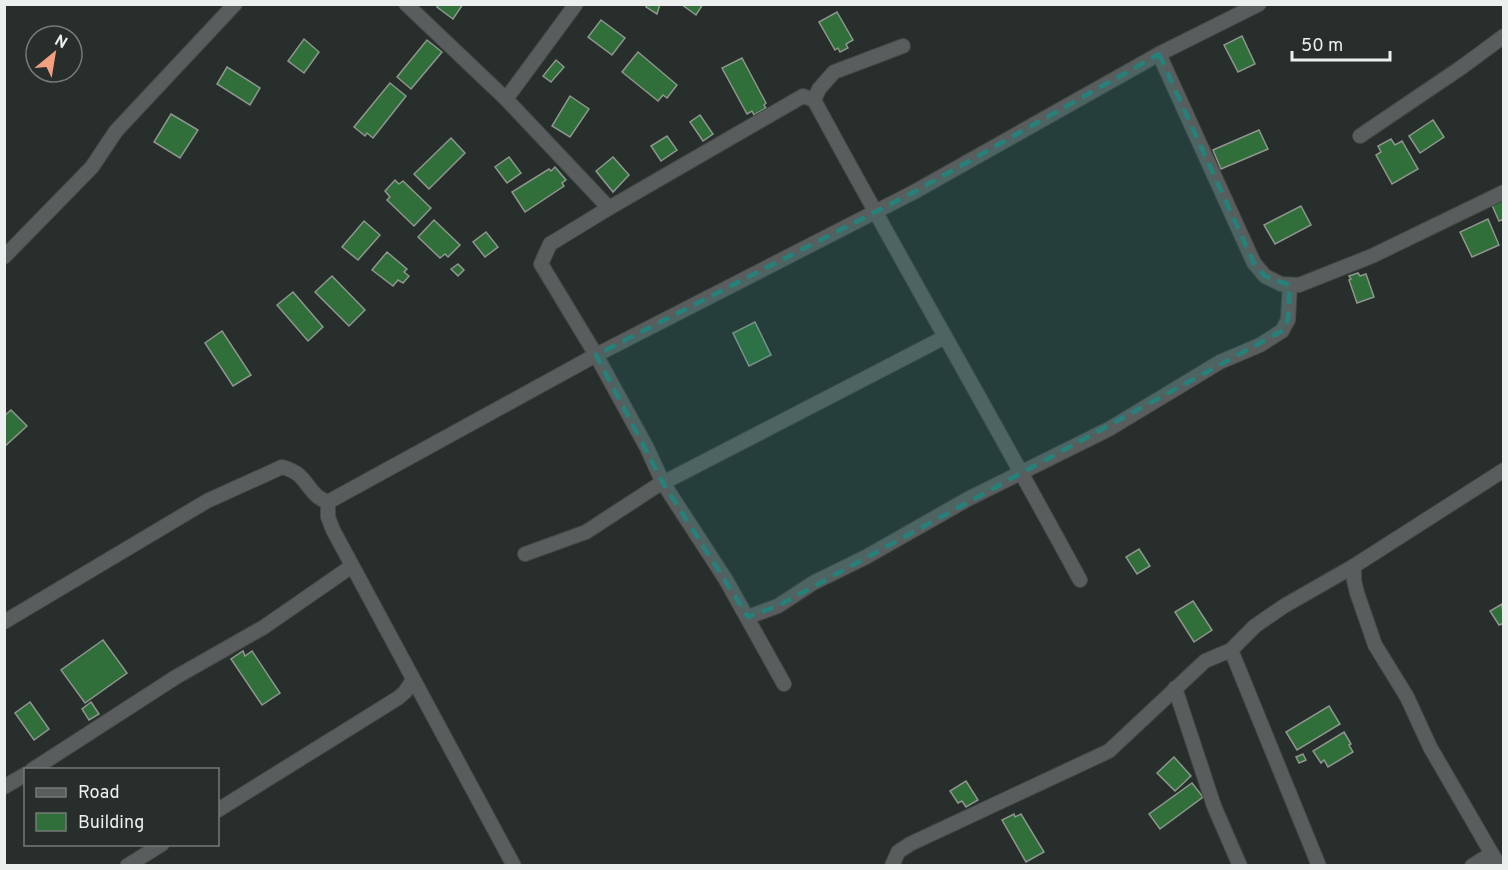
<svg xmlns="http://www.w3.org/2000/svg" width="1508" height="870" font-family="Overpass,sans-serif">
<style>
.building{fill:#306e3a;stroke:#8f958f;stroke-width:1.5}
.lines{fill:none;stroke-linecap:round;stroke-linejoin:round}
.minor-casing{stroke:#424946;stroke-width:16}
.minor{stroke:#595d5d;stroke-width:14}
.marked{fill:#25827b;fill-opacity:0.2;stroke:#25827b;stroke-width:4.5;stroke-dasharray:12 8;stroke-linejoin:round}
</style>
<rect width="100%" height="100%" fill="#272e2b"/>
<!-- building -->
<g class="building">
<path d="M439,4H463L453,19L437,7Z"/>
<path d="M647,4H660L657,14L646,7Z"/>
<path d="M681,4H703L696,15Z"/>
<path d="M837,12L853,40L846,44L848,48L840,52L838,48L835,50L819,22Z"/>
<path d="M601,20L625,38L612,55L588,37Z"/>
<path d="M1242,36L1255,64L1238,72L1224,45Z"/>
<path d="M304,39L319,52L304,73L288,61Z"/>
<path d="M427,40L442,52L411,89L397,77Z"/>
<path d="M638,52L677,85L667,98L663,95L658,101L622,72Z"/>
<path d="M742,58L766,103L764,105L766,108L754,115L752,111L747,114L722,68Z"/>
<path d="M556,60L564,67L551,82L543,76Z"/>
<path d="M227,67L260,88L250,105L217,84Z"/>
<path d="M390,83L406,96L373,138L367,133L365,136L354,127Z"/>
<path d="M570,96L589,109L570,137L552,126Z"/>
<path d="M171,114L198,130L180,158L154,142Z"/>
<path d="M700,115L713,134L703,141L690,122Z"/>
<path d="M1433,120L1444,137L1420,153L1409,136Z"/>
<path d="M1259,130L1268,149L1221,169L1213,150Z"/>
<path d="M667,136L677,150L661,161L651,146Z"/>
<path d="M451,138L465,153L429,189L414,174Z"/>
<path d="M1391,139L1395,145L1402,141L1418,169L1392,184L1376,155L1381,152L1378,146Z"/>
<path d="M509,157L521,173L507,183L495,167Z"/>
<path d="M613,157L629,175L613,192L596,171Z"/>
<path d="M555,167L566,180L562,183L564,186L525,212L512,192L549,169L551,171Z"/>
<path d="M395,180L399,184L403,181L431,208L414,226L387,200L390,197L385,191Z"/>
<path d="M1503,198L1504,219L1499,221L1491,203Z"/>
<path d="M1301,206L1311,225L1275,244L1264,225Z"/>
<path d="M1488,219L1499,245L1472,257L1460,232Z"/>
<path d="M434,220L460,245L448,257L445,254L440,258L418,237Z"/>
<path d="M364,221L380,235L358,260L342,247Z"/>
<path d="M486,232L498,247L485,257L473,242Z"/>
<path d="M387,252L407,269L404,272L409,276L403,283L398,280L393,286L372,270Z"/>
<path d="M458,264L464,270L458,276L451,269Z"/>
<path d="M1358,273L1360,276L1366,274L1374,297L1357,303L1349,280L1351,279L1349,276Z"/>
<path d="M332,276L365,310L349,326L315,292Z"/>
<path d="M293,292L323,327L308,341L277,305Z"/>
<path d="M755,322L771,355L749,366L733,333Z"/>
<path d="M222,331L251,375L233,386L205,343Z"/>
<path d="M11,410L27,426L4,447V416Z"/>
<path d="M1139,549L1150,566L1137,574L1126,557Z"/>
<path d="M1193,601L1212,630L1194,642L1175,612Z"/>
<path d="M1502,604L1504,623L1499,625L1490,611Z"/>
<path d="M103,640L127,673L85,703L61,670Z"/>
<path d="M243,651L245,656L252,651L280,693L262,705L231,659Z"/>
<path d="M30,702L49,729L34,740L15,713Z"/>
<path d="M91,702L99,714L89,720L82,709Z"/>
<path d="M1329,706L1340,724L1297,750L1286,732Z"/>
<path d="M1344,732L1351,744L1349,745L1353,752L1328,767L1324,760L1321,763L1313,751Z"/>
<path d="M1303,754L1306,760L1299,763L1296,757Z"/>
<path d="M1174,757L1191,776L1175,791L1157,773Z"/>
<path d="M966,781L978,800L966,807L962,801L958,803L950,791Z"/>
<path d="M1192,783L1203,797L1160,829L1149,814Z"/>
<path d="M1014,814L1015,817L1021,814L1044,852L1026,862L1002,820Z"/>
</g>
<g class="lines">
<defs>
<g id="minor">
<path d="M406,4L506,99L609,208L550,244L541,264L596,355L647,448L663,483L726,580L784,684"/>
<path d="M1159,54L1254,263L1265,276L1281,284L1299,285L1372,256L1504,192"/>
<path d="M506,99L576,4"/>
<path d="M814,100L819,89L834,72L903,46"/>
<path d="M1360,136L1462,67L1504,36"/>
<path d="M609,208L803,96L814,100C901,261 993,419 1080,580"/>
<path d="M4,257L92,167L116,131L235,4"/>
<path d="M328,502V517L333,530L514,866"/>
<path d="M525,554L586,532L655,487L945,337"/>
<path d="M1354,566V580L1357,593L1375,645L1407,697L1430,747L1499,866"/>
<path d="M748,617L778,606L813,583L866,557L968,499L1109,429L1220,362L1260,345L1282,331L1288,320L1290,285"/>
<path d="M4,622L207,501L282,467C310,474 305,494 328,502L596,355L914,192L1159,54L1259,4"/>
<path d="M1231,650L1319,866"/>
<path d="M1175,688L1214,806L1240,866"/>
<path d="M32,770L176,677L264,627L352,566"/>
<path d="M4,787L26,774"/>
<path d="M218,810L398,698L405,692L413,680"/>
<path d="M127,866L162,844"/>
<path d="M892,866L898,852L910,844L1109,751L1205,661L1231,650L1255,626L1284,606L1354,566L1504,470"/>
<path d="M1472,866L1491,854"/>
</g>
</defs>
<!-- minor casing -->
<use href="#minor" class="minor-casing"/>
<!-- minor -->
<use href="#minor" class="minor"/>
</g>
<!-- marked area -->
<path class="marked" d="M1159,54L1254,263L1265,276L1290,285L1288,320L1282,331L778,606L748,617L663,483L596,355L914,192Z"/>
<!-- border -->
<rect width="1508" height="870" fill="none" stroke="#ebefee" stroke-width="12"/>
<!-- legend -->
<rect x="24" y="768" width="195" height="78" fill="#272e2b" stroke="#757b79" stroke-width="1.5"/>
<rect x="36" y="788" width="30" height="9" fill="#595d5d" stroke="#757b79" stroke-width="1.5"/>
<text x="78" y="798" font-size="18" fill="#ebefee">Road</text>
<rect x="36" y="813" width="30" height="18" fill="#306e3a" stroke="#757b79" stroke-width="1.5"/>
<text x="78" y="828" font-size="18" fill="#ebefee">Building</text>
<!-- north arrow -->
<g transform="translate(54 54) rotate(30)"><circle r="28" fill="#272e2b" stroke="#757b79" stroke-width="1.5"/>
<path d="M0-4.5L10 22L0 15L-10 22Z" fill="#f2a080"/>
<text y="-9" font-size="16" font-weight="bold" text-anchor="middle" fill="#ebefee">N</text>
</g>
<!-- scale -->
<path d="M1292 51v9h98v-9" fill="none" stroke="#ebefee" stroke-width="3"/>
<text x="1301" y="51" font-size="18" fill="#ebefee" stroke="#272e2b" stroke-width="4.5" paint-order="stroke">50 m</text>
</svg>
